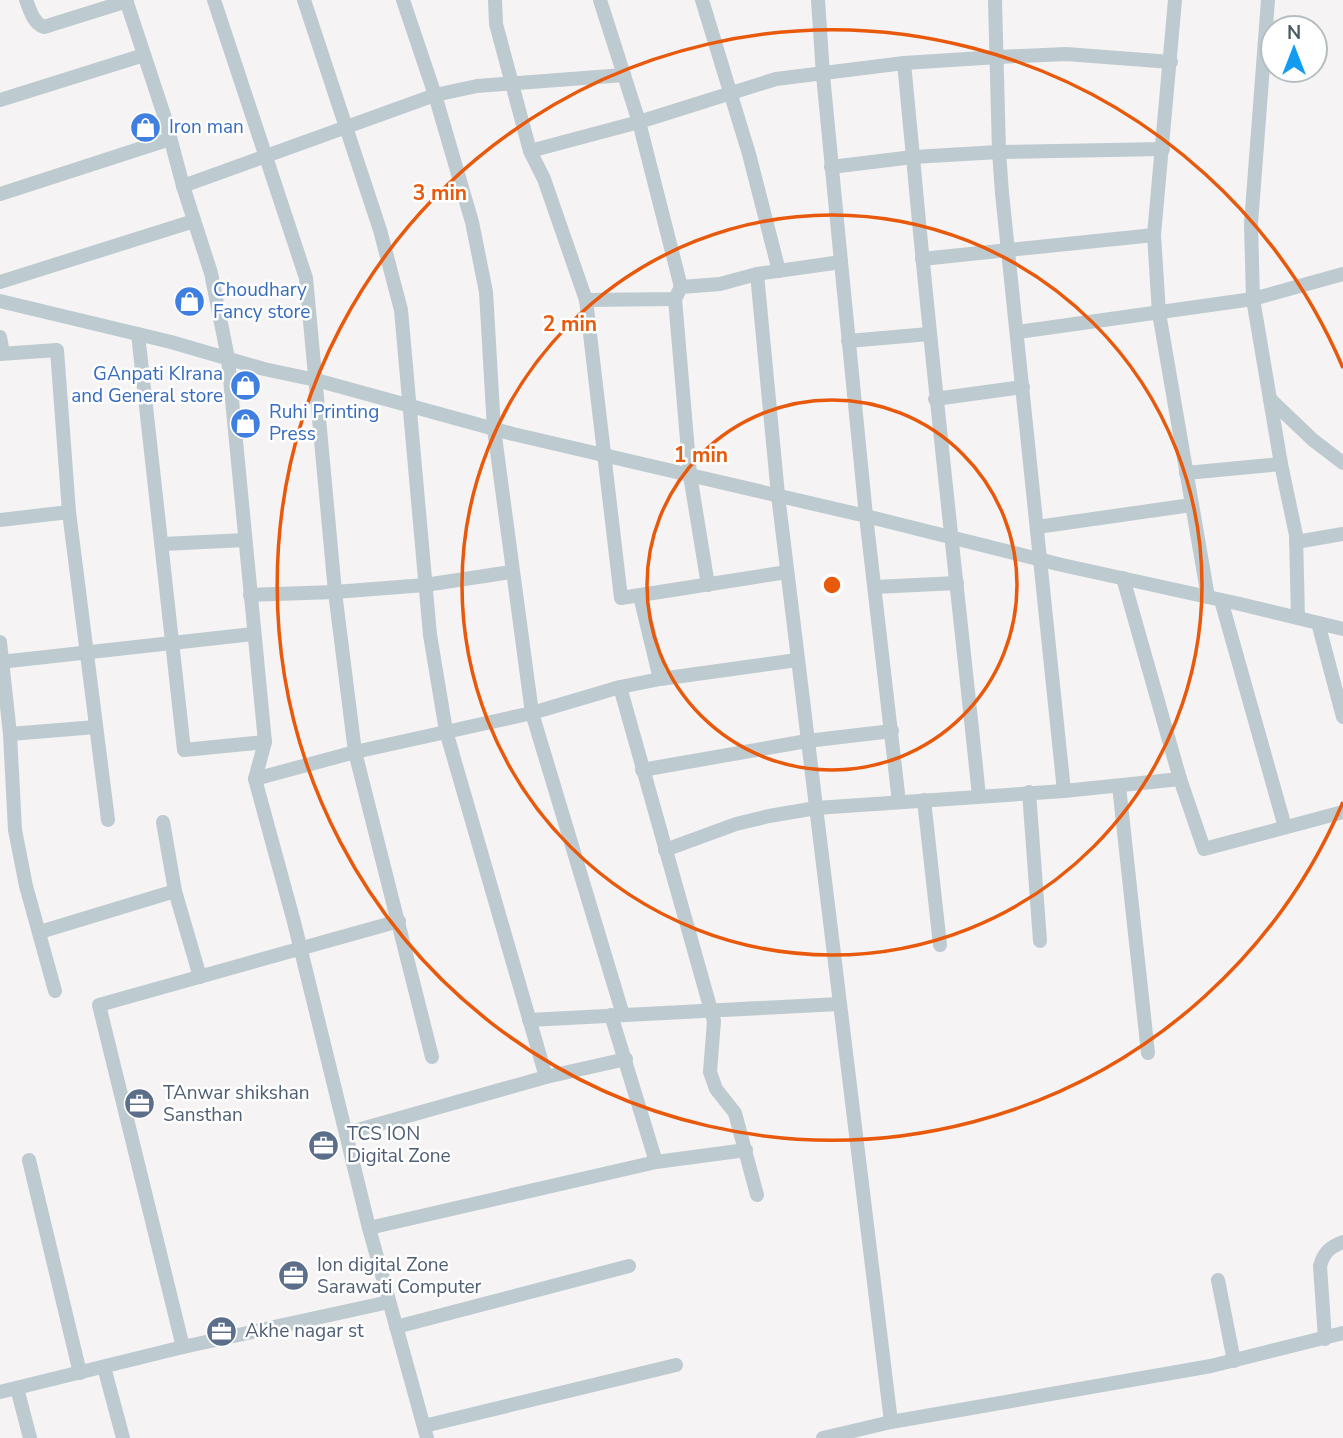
<svg xmlns="http://www.w3.org/2000/svg" width="1343" height="1438" font-family="'Nunito Sans',sans-serif">
<style>
.lines{fill:none;stroke-linecap:round;stroke-linejoin:round}
.street{stroke:#bdcacf;stroke-width:14}
.ring{fill:none;stroke:#e8590c;stroke-width:3.5}
.labels{text-anchor:middle;dominant-baseline:central;stroke-width:5;stroke-linejoin:round;paint-order:stroke}
.shop-label{font-size:19px;fill:#366cbe;stroke:#fff;text-anchor:start}
.service-label{font-size:19px;fill:#4e5e75;stroke:#fff;text-anchor:start}
.centre{fill:#e8590c;stroke:#fff;stroke-width:3.5}
.ring-label{font-size:21px;text-anchor:middle;font-weight:bold;fill:#e8590c;stroke:#fff;stroke-width:5;stroke-linejoin:round;paint-order:stroke}
</style>
<rect width="100%" height="100%" fill="#f5f3f3"/>
<g class="lines">
<!-- street -->
<g class="street">
<path d="M26,0C30,10 33,23 44,27L127,1"/>
<path d="M126,0L165,118L183,186L211,273L228,358L265,742L255,779L294,922L369,1228L427,1438"/>
<path d="M214,0L306,278L335,592L355,752L432,1057"/>
<path d="M304,0L380,230L401,310L430,635L446,731L546,1077"/>
<path d="M495,0L496,24L530,151L544,179L586,300"/>
<path d="M600,0L639,122L681,287"/>
<path d="M702,0L749,154L779,271"/>
<path d="M995,0L999,152L1002,193L1064,791"/>
<path d="M1175,0L1154,235L1159,313L1208,597"/>
<path d="M904,63L913,157L999,152L1163,149"/>
<path d="M0,100L144,55"/>
<path d="M530,151L639,122L776,79L904,63L998,57L1066,54L1171,62"/>
<path d="M831,167L913,157C932,370 957,583 979,796"/>
<path d="M183,186L435,95L477,86L624,75"/>
<path d="M0,194L170,139"/>
<path d="M922,259L1154,235"/>
<path d="M841,262L866,516L899,802"/>
<path d="M757,274L778,495L891,1422"/>
<path d="M0,282L194,221"/>
<path d="M675,299L690,475L708,585"/>
<path d="M0,301L171,342L264,369L316,380L513,434L866,516L1062,565L1240,604L1343,629"/>
<path d="M1018,332L1253,299L1251,224L1268,0"/>
<path d="M138,334L184,750L265,742"/>
<path d="M0,337L3,353"/>
<path d="M848,341L929,334"/>
<path d="M0,354L57,350L69,512L0,520"/>
<path d="M935,399L1023,387"/>
<path d="M1270,399L1313,440L1343,463"/>
<path d="M1186,473L1281,464"/>
<path d="M69,512L108,820"/>
<path d="M1037,527L1191,505"/>
<path d="M1296,542L1343,534"/>
<path d="M163,544L245,540"/>
<path d="M787,572L621,598L586,300L675,299L681,287L720,284L757,274L841,262L823,75L818,0"/>
<path d="M1123,578L1180,779L1204,849L1343,812"/>
<path d="M875,587L957,583"/>
<path d="M250,595L335,592L425,585L511,572"/>
<path d="M640,596L660,679"/>
<path d="M1221,600L1285,827"/>
<path d="M1298,618L1296,535L1281,464L1253,299L1343,274"/>
<path d="M1318,623L1343,717"/>
<path d="M0,642L10,734L15,830L26,886L55,991"/>
<path d="M0,662L253,634"/>
<path d="M620,687L714,1021L710,1072L716,1089L735,1113L757,1195"/>
<path d="M10,734L96,727"/>
<path d="M642,770L807,741L892,731"/>
<path d="M255,779L355,752L532,713L494,429L486,292L472,222L435,95L403,0"/>
<path d="M1119,786L1148,1053"/>
<path d="M1029,792L1040,941"/>
<path d="M924,800L940,945"/>
<path d="M163,822L175,891L200,977"/>
<path d="M665,850L736,824L769,816L816,808L1064,791L1180,779"/>
<path d="M40,932L175,891"/>
<path d="M611,1015L656,1162"/>
<path d="M623,1015L532,713L620,687L660,679L797,660"/>
<path d="M529,1020L839,1004"/>
<path d="M347,1133L546,1077L626,1059"/>
<path d="M29,1160L80,1373"/>
<path d="M369,1228L656,1162L746,1150"/>
<path d="M1218,1280L1234,1361"/>
<path d="M396,1327L629,1266"/>
<path d="M1325,1339L1320,1266C1324,1252 1330,1247 1343,1242"/>
<path d="M183,1347L99,1005L399,921"/>
<path d="M104,1367L123,1438"/>
<path d="M17,1388L30,1438"/>
<path d="M0,1392L183,1347L389,1302"/>
<path d="M424,1426L676,1365"/>
<path d="M823,1438L891,1422L1211,1366L1343,1333"/>
</g>
</g>
<!-- distance rings -->
<g class="ring">
<circle cx="832" cy="585" r="185"/>
<circle cx="832" cy="585" r="370"/>
<path d="M1343 802A555 555 0 1 1 1343 368"/>
</g>
<!-- icons -->
<defs>
<symbol id="shop-disc" viewBox="-11 -11 22 22"><circle r="9.5" fill="#3f7fe0" stroke="#fff"/><path d="M-5-2.5h2.3a2.7 3.5 0 0 1 5.4 0H5L5.5 6h-11ZM-1.5-2.5h3a1.5 2.3 0 0 0-3 0Z" fill="#fff"/></symbol>
<symbol id="office-disc" viewBox="-11 -11 22 22"><circle r="9.5" fill="#5c6f8a" stroke="#fff"/><path d="M-6-3h4V-5.5h4V-3h4V5H-6ZM-1-4.5V-3h2v-1.5ZM-6 0V1H6V0Z" fill="#fff"/></symbol>
</defs>
<g fill-rule="evenodd">
<use href="#shop-disc" x="128" y="110" width="35" height="35"/>
<use href="#shop-disc" x="172" y="284" width="35" height="35"/>
<use href="#shop-disc" x="228" y="368" width="35" height="35"/>
<use href="#shop-disc" x="228" y="406" width="35" height="35"/>
<use href="#office-disc" x="122" y="1086" width="35" height="35"/>
<use href="#office-disc" x="306" y="1128" width="35" height="35"/>
<use href="#office-disc" x="276" y="1258" width="35" height="35"/>
<use href="#office-disc" x="204" y="1314" width="35" height="35"/>
</g>
<g class="labels">
<!-- shop labels -->
<g class="shop-label">
<text x="169" y="127">Iron man</text>
<text x="213" y="290">Choudhary<tspan x="213" dy="22">Fancy store</tspan></text>
<text x="223" y="374" text-anchor="end">GAnpati KIrana<tspan x="223" dy="22">and General store</tspan></text>
<text x="269" y="412">Ruhi Printing<tspan x="269" dy="22">Press</tspan></text>
</g>
<!-- service labels -->
<g class="service-label">
<text x="163" y="1093">TAnwar shikshan<tspan x="163" dy="22">Sansthan</tspan></text>
<text x="347" y="1134">TCS ION<tspan x="347" dy="22">Digital Zone</tspan></text>
<text x="317" y="1265">Ion digital Zone<tspan x="317" dy="22">Sarawati Computer</tspan></text>
<text x="245" y="1331">Akhe nagar st</text>
</g>
</g>
<circle cx="832" cy="585" r="10" class="centre"/>
<g class="ring-label">
<text x="440" y="200">3 min</text>
<text x="570" y="331">2 min</text>
<text x="701" y="462">1 min</text>
</g>
<!-- north arrow -->
<g transform="translate(1294 49)"><circle r="33" fill="#ffffff" stroke="#b6bdc0" stroke-width="2"/>
<path d="M0-5L12 26L0 18L-12 26Z" fill="#119bf1"/>
<text y="-10" font-size="19" font-weight="bold" text-anchor="middle" fill="#495a62">N</text>
</g>
</svg>
